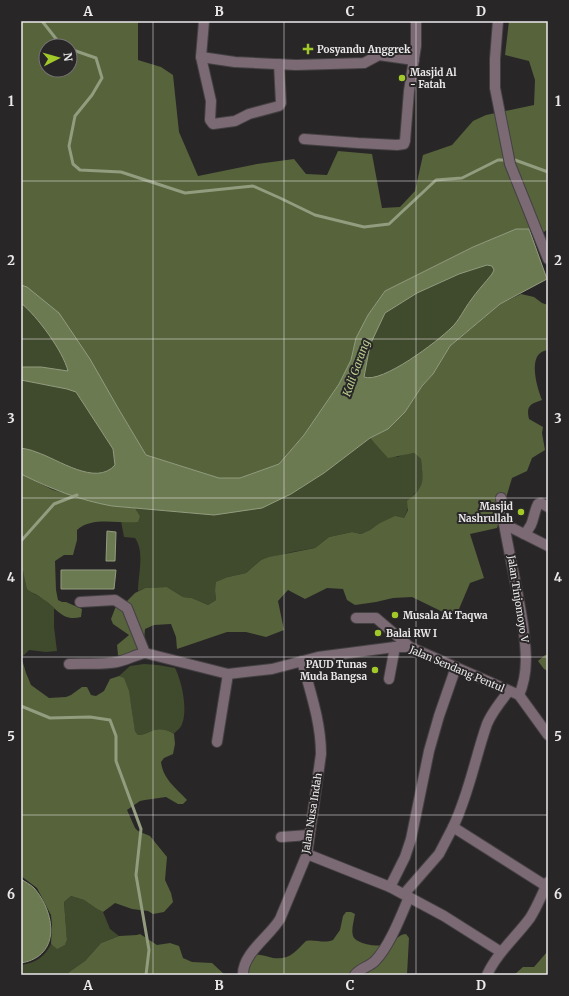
<svg xmlns="http://www.w3.org/2000/svg" width="569" height="996" font-family="Merriweather,serif">
<style>
.green{fill:#404a2c}
.forest{fill:#56633b;fill-rule:evenodd}
.water{fill:#6c7a51;stroke:#929c7f;fill-rule:evenodd}
.lines{fill:none;stroke-linecap:round;stroke-linejoin:round}
.stream{stroke:#929c7f;stroke-width:3}
.minor-casing{stroke:#444143;stroke-width:12}
.minor{stroke:#7b6973;stroke-width:10}
.grid{fill:none;stroke:#eceaeb;stroke-width:1;stroke-opacity:0.55}
.poi-dot{fill:#a1c92a;stroke:#292628;stroke-width:1.5}
.labels{text-anchor:middle;dominant-baseline:central;stroke-width:4;stroke-linejoin:round;paint-order:stroke}
.poi-label{font-size:10px;font-weight:bold;fill:#eceaeb;stroke:#292628;text-anchor:start}
.street-label{font-size:10px;fill:#eceaeb;stroke:#292628}
.water-label{font-size:11px;font-style:italic;fill:#b9d08c;stroke:#292628}
.neatline{fill:none;stroke:#eceaeb;stroke-width:1.5}
.grid-label{font-size:13px;text-anchor:middle;font-weight:bold;fill:#eceaeb}
</style>
<rect width="100%" height="100%" fill="#292628"/>
<!-- green -->
<g class="green">
<path d="M487,265L492,266L494,270L492,274C485,283 477,291 471,300C464,309 459,321 451,328C438,341 383,384 364,377L370,345L385,313L417,293L459,274Z"/>
<path d="M21,303C38,316 63,351 68,371L41,367H21Z"/>
<path d="M21,380L67,389L76,392L113,449L115,465C96,487 58,459 36,452C32,450 26,449 21,448Z"/>
<path d="M370,438L379,447L397,457L405,454L414,453L421,459L423,478L421,488L414,494L404,518L378,524L370,530L361,534L352,532L329,537L315,548L292,552L261,560L246,573L228,577L215,591L216,600L208,605L192,598L183,597L167,587L145,588L138,591C138,575 145,552 135,538L124,537L121,521L132,522L140,516L135,508L195,513L291,494L324,473Z"/>
<path d="M23,571L34,594L43,598L54,608V627L57,651L46,652L29,650L22,657L21,656V572Z"/>
<path d="M144,664L158,665L175,668C182,681 188,711 182,724C181,728 176,731 174,734C169,730 160,728 154,730C148,732 145,735 138,735L135,731C132,718 131,682 119,676L130,666Z"/>
<path d="M71,896L84,900L97,909L103,912L110,929L119,936L101,943L85,961L69,972V975H21V965C35,963 45,957 51,944L57,948L65,945L67,940L64,902Z"/>
</g>
<!-- forest -->
<g class="forest">
<path d="M21,21H138V60L161,67L173,75L179,132L198,176L257,164L294,159L306,174L327,175L338,151L372,154L382,208L400,207L415,191L423,155L452,145L473,121L486,115L534,105L535,80L529,61L505,55L509,21H548V229L544,232L540,229H516L473,247L385,291L368,315L356,338L351,360L339,384L304,435L279,464L240,478H219L146,455L118,408L27,287L21,286ZM46,46H70V70H46Z"/>
<path d="M521,294L534,297L542,303L548,305V350C526,352 537,387 542,400C530,404 526,406 529,419L543,427L542,433L545,450L532,458L527,471L512,478L497,528L470,534L484,578L470,583L459,609L447,614L412,597L393,598L376,602L355,605L347,600L343,589L327,588L305,599L288,590L278,601L284,630L266,637L246,632H227L177,649L176,637L171,624L154,625L145,629L143,651L125,660L118,655L117,645L129,635L113,624L111,619L116,606L125,603L135,593L145,588L167,587L183,597L192,598L208,605L216,600L215,591L216,582L228,577L246,573L261,560L269,557L315,548L329,537L352,532L361,534L370,530L378,524L395,516L404,518L408,510L407,501C426,485 423,482 421,459L414,453L388,458L370,438L388,429L405,412L422,386L433,374L450,346L500,304Z"/>
<path d="M21,474L53,490L112,506L135,508L140,516L138,522C120,524 91,516 77,530V540L73,555H64L55,561L56,590L58,600L62,602H66L82,609L81,617C62,622 57,608 43,599C38,595 32,593 27,589L23,571L21,572Z"/>
<path d="M545,655H548V671L544,669L538,661Z"/>
<path d="M21,656L26,673L31,685L49,698L66,697L71,695L82,687H87L91,695L96,696L104,691L110,679L119,676L124,678L129,691L135,731L138,735C145,735 148,732 154,730C160,728 169,730 174,734L175,744L173,754L164,758L161,762C163,779 176,788 187,800L183,804H178L166,797L145,800L140,801L127,810L135,828L138,831L150,836L167,857L165,880L171,893L173,902L164,912L153,914L148,911L132,909L115,903L103,912L97,909L84,900L71,896L64,902L67,940L65,945L57,949L51,944L52,925L51,915L37,888L21,876Z"/>
<path d="M346,912H351L355,914C354,920 351,930 353,936C355,943 375,947 381,945C385,944 389,942 393,941C398,938 400,934 406,934L409,938L407,975H247L250,961L256,955C262,954 267,957 273,958C290,960 295,952 306,941C315,939 324,944 333,940L340,930L343,916Z"/>
<path d="M140,934L157,945L170,943L179,946L183,958L192,962L212,963L225,975H69V972L85,961L101,943L119,936L137,935Z"/>
<path d="M547,952L548,975H514L523,967H534Z"/>
</g>
<!-- water -->
<g class="water">
<path d="M516,229H529L547,279L500,304L450,346L433,374L422,386L405,412L388,429L370,438L324,473L291,494L262,508L214,515L112,506C79,500 51,489 21,474V448C26,449 32,450 36,452C58,459 96,487 115,465L113,449L76,392L67,389L21,380V367H41L68,371C63,351 37,316 21,303V285L27,287L59,313L90,359L118,408L146,455L219,478H240L279,464L304,435L339,384L351,360L356,338L368,315L385,291L473,247ZM487,265L492,266L494,270L492,274C485,283 477,291 471,300C464,309 459,321 451,328C438,341 382,384 364,377L370,345L385,313L417,293L459,274Z"/>
<path d="M107,531L116,532L115,561H106Z"/>
<path d="M61,570H116L114,589H61Z"/>
<path d="M21,879C25,882 30,884 34,888C55,912 62,956 21,963Z"/>
</g>
<g class="lines">
<!-- stream -->
<g class="stream">
<path d="M42,21L61,45L63,46"/>
<path d="M70,49L96,58L102,78L92,95L75,116L69,146L73,164L80,170L121,172L185,193L253,186L280,198L315,215L364,227L389,224L436,180L462,178L498,160H515L548,172"/>
<path d="M21,541L54,504L77,495"/>
<path d="M21,706L50,718L90,717L110,720L116,736V761L141,829L136,875L149,950L146,975"/>
</g>
<defs>
<g id="minor">
<path d="M204,21L201,57L211,101L210,120L213,124L235,121L249,114L279,106L281,103L279,64"/>
<path d="M498,21L495,59V88L510,164L548,259"/>
<path d="M201,57L235,62L296,65L364,63L379,55L414,60"/>
<path d="M304,139L358,143L397,145L404,144L405,141L409,91L416,46V21"/>
<path d="M501,498L504,524"/>
<path d="M524,534C535,524 532,516 538,504L541,503L548,507"/>
<path d="M80,602L115,600L127,608L145,653"/>
<path d="M356,618H376L410,647"/>
<path d="M69,664C85,663 102,665 117,662C127,660 135,655 145,653L228,674L272,669L318,657L395,647H410L519,695L548,735"/>
<path d="M389,679L395,647"/>
<path d="M519,695C529,672 526,649 523,625C518,591 510,558 504,524L548,546"/>
<path d="M217,742L228,674"/>
<path d="M453,827C469,794 475,758 487,724C492,712 501,701 509,691"/>
<path d="M281,837L309,835"/>
<path d="M307,854L390,887L405,857L411,839L429,751L439,716L456,667"/>
<path d="M390,887L444,916L501,952"/>
<path d="M404,894L439,854L453,827L546,886"/>
<path d="M243,975C242,954 270,936 280,919L307,854L321,754C321,722 310,691 302,661"/>
<path d="M355,975C360,968 369,967 375,961C389,947 401,916 409,897"/>
<path d="M487,975C497,953 516,937 530,918C537,907 542,894 548,882"/>
</g>
</defs>
<!-- minor casing -->
<use href="#minor" class="minor-casing"/>
<!-- minor -->
<use href="#minor" class="minor"/>
</g>
<!-- grid -->
<path class="grid" d="M153,21V975M284,21V975M416,21V975M21,181H548M21,339H548M21,498H548M21,657H548M21,815H548"/>
<!-- markers -->
<g class="poi-dot">
<path d="M306 43h4v4h4v4h-4v4h-4v-4h-4v-4h4z"/>
<circle cx="402" cy="78" r="4"/>
<circle cx="521" cy="512" r="4"/>
<circle cx="395" cy="615" r="4"/>
<circle cx="378" cy="633" r="4"/>
<circle cx="375" cy="670" r="4"/>
</g>
<g class="labels">
<!-- poi labels -->
<g class="poi-label">
<text x="317" y="49">Posyandu Anggrek</text>
<text x="410" y="72">Masjid Al<tspan x="410" dy="12">- Fatah</tspan></text>
<text x="513" y="506" text-anchor="end">Masjid<tspan x="513" dy="12">Nashrullah</tspan></text>
<text x="403" y="615">Musala At Taqwa</text>
<text x="386" y="633">Balai RW I</text>
<text x="367" y="664" text-anchor="end">PAUD Tunas<tspan x="367" dy="12">Muda Bangsa</tspan></text>
</g>
<!-- street labels -->
<g class="street-label">
<text transform="translate(518 599) rotate(81)">Jalan Tinjomoyo V</text>
<text transform="translate(457 669) rotate(23)">Jalan Sendang Pentul</text>
<text transform="translate(312 813) rotate(-81)">Jalan Nusa Indah</text>
</g>
<!-- water labels -->
<g class="water-label">
<text transform="translate(356 368) rotate(-70)">Kali Garang</text>
</g>
</g>
<!-- border -->
<rect width="569" height="996" fill="none" stroke="#292628" stroke-width="44"/>
<!-- north arrow -->
<g transform="translate(58 58) rotate(84)"><circle r="19" fill="#292628" stroke="#777476"/>
<path d="M0-3L7 15L0 10L-7 15Z" fill="#a1c92a"/>
<text y="-6" font-size="11" font-weight="bold" text-anchor="middle" fill="#eceaeb">N</text>
</g>
<rect x="22" y="22" width="525" height="952" class="neatline"/>
<g class="grid-label">
<text x="88" y="16">A</text>
<text x="219" y="16">B</text>
<text x="350" y="16">C</text>
<text x="481" y="16">D</text>
<text x="11" y="106">1</text>
<text x="558" y="106">1</text>
<text x="11" y="265">2</text>
<text x="558" y="265">2</text>
<text x="11" y="423">3</text>
<text x="558" y="423">3</text>
<text x="11" y="582">4</text>
<text x="558" y="582">4</text>
<text x="11" y="741">5</text>
<text x="558" y="741">5</text>
<text x="11" y="899">6</text>
<text x="558" y="899">6</text>
<text x="88" y="990">A</text>
<text x="219" y="990">B</text>
<text x="350" y="990">C</text>
<text x="481" y="990">D</text>
</g>
</svg>
